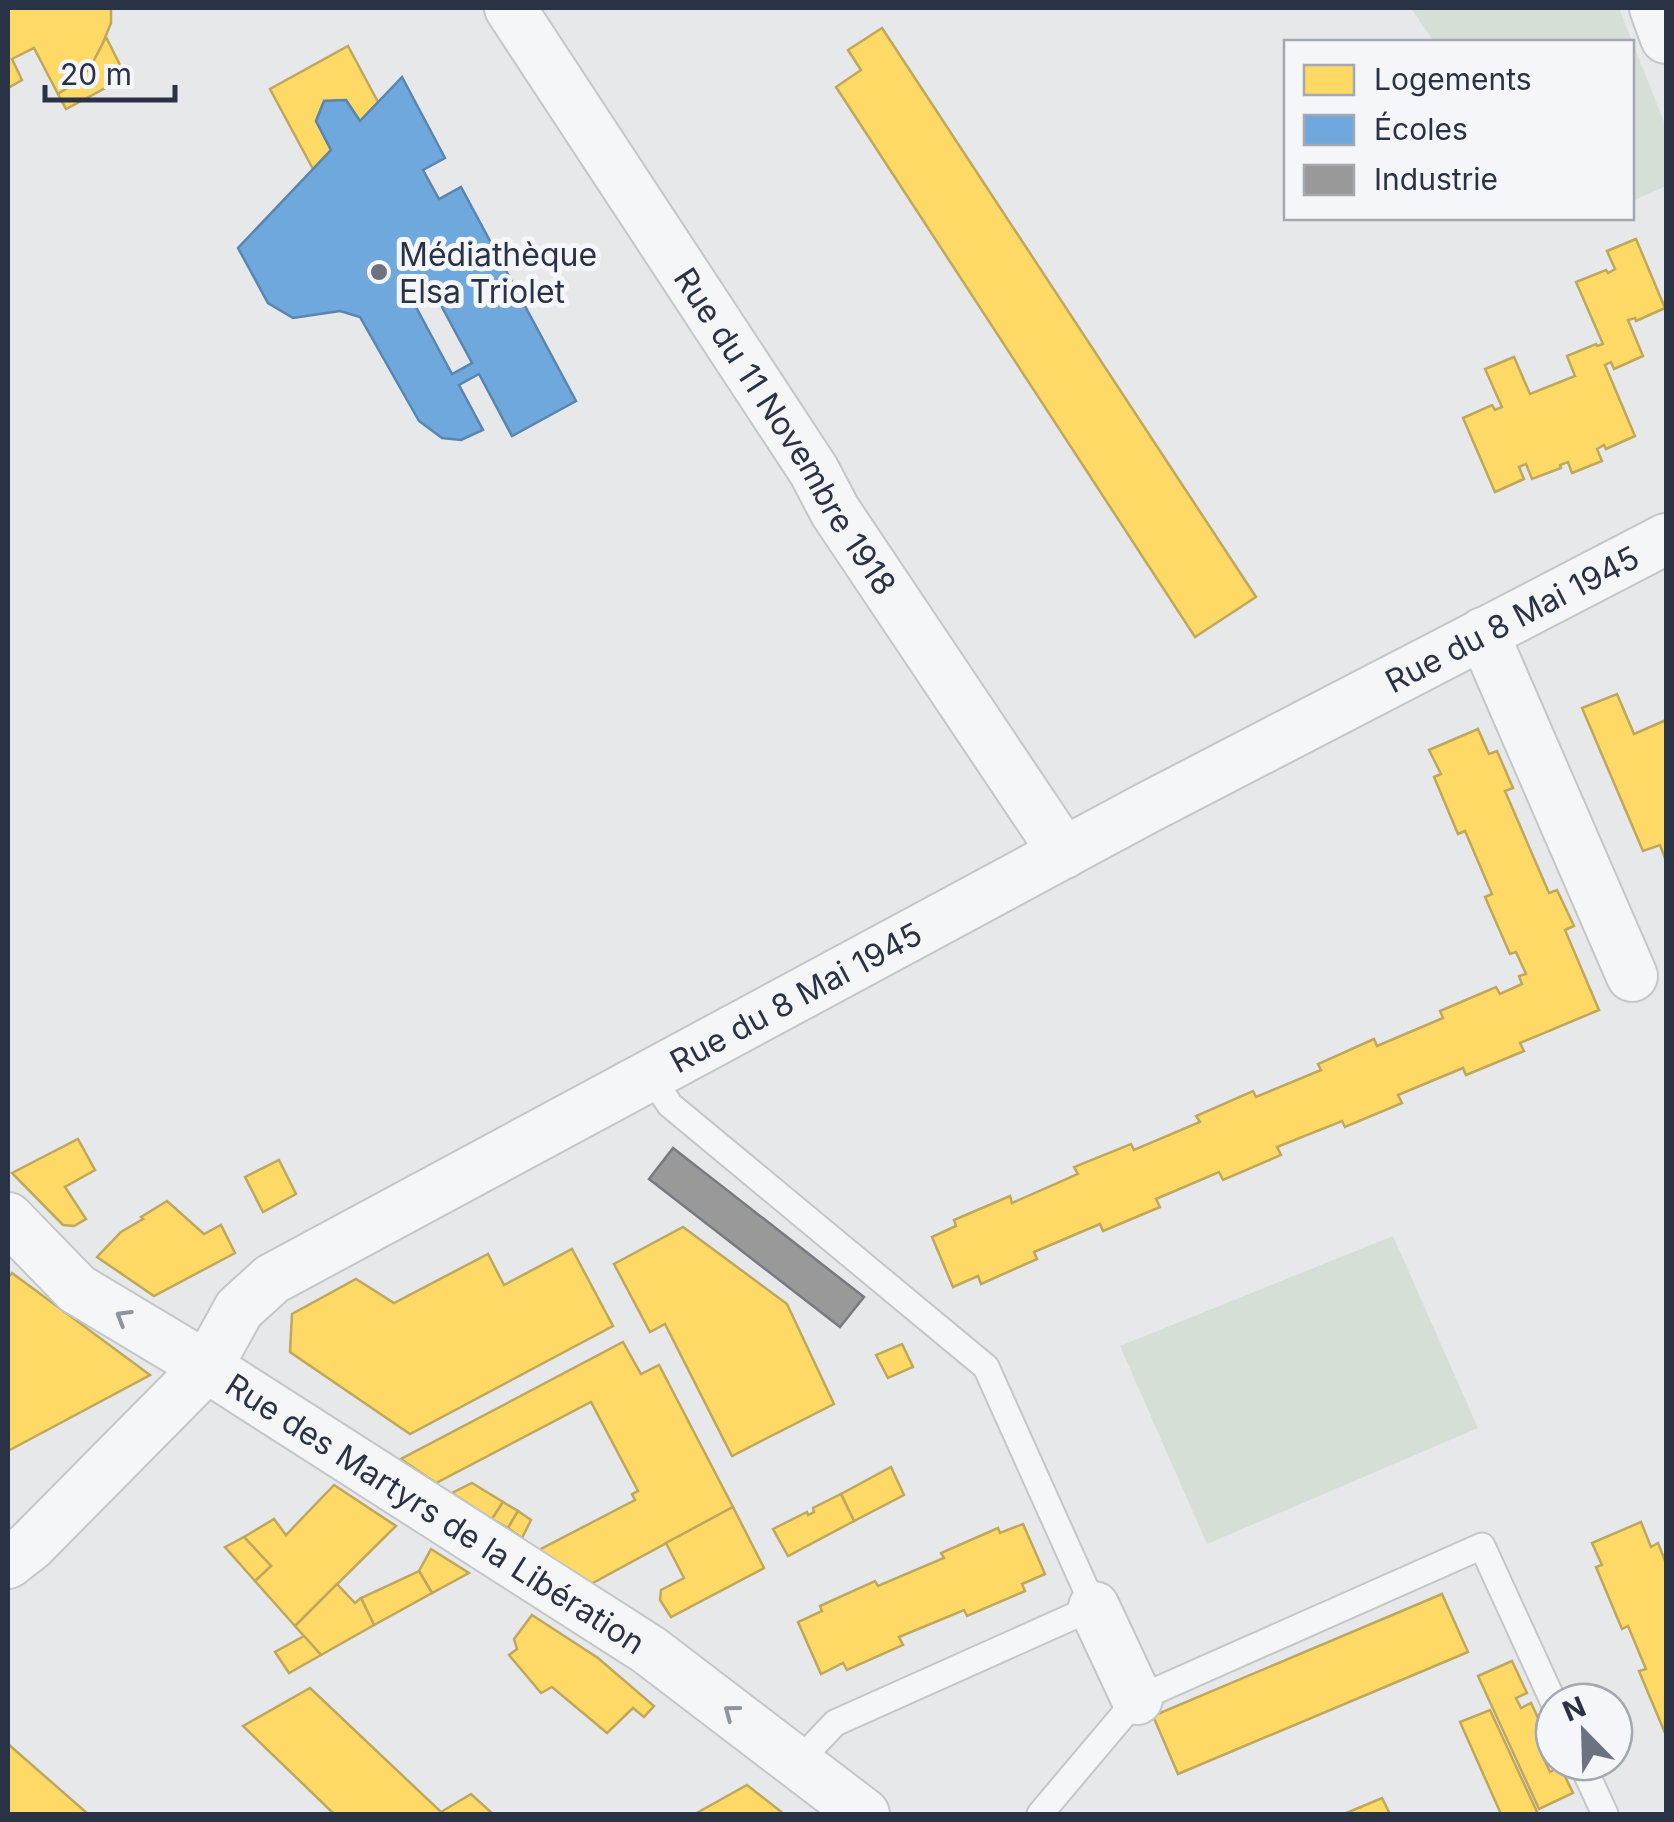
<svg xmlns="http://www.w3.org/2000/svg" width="1674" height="1822" font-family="Inter,sans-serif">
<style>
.green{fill:#d6dfd5}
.homes{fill:#ffd966;stroke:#bfa75c;stroke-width:2.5}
.schools{fill:#6fa8dc;stroke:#5a85af;stroke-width:2.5;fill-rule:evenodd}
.industry{fill:#999;stroke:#787a80;stroke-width:2.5}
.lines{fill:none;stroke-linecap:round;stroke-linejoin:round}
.lane-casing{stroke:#c4c6c8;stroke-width:29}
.street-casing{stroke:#c4c6c8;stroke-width:54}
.lane{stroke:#f5f6f7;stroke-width:25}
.street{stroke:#f5f6f7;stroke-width:50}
.oneway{stroke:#90949e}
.poi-dot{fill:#6c727f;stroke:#f4f6f9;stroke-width:4}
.labels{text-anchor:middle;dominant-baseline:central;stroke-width:10;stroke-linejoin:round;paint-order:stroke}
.poi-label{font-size:32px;fill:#2a3346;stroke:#f4f6f9;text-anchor:start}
.street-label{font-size:32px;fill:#2a3346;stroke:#f4f6f9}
</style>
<rect width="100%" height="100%" fill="#e6e8ea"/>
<!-- green -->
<g class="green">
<path d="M1411,8H1619L1666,127V186L1632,201V42H1434Z"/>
<path d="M1393,1236L1478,1428L1207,1544L1120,1346Z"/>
</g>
<!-- homes -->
<g class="homes">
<path d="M8,8H111V23L96,60L83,76L67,89L58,94L34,48L12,59L22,80L8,88Z"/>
<path d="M882,28L1256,597L1195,637L836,87L861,70L848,50Z"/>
<path d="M106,37L126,77L66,109L58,94L75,83L90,68Z"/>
<path d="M348,46L378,102L360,121L346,100L324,101L316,121L331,150L313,169L270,89Z"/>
<path d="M1636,239L1665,308L1636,321L1635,318L1628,320L1643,356L1614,369L1611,362L1605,365L1635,436L1606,449L1604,445L1597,449L1602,461L1572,473L1568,462L1560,465L1561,468L1532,479L1526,464L1519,467L1524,479L1495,492L1463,418L1492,405L1495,410L1502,407L1485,369L1514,357L1530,394L1575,376L1567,356L1596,344L1597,346L1603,344L1576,282L1606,270L1608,273L1615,269L1607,251Z"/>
<path d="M1617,694L1634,734L1666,720V861L1660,845L1643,851L1582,708Z"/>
<path d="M1478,729L1489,754L1497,751L1513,788L1505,791L1549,893L1557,890L1574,926L1565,930L1599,1010L1520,1043L1524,1051L1466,1075L1463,1068L1398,1095L1402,1103L1345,1127L1342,1121L1277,1147L1281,1155L1223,1180L1219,1172L1156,1199L1160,1207L1103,1231L1100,1224L1034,1252L1037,1259L981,1284L978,1276L953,1287L932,1237L956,1226L954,1220L1010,1196L1012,1203L1078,1174L1074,1167L1131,1144L1134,1150L1200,1122L1196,1116L1253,1091L1256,1097L1321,1070L1318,1064L1374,1039L1377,1046L1443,1018L1440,1011L1496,987L1500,994L1522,984L1519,976L1526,974L1516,952L1510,954L1485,897L1492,894L1465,831L1458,834L1434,777L1441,774L1429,750Z"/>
<path d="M78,1139L95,1170L65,1187L86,1219L74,1226L63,1225L12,1173Z"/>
<path d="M279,1160L296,1194L263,1212L245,1177Z"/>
<path d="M167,1201L204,1234L221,1225L235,1253L154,1296L97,1257L121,1232L143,1219L141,1217Z"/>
<path d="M683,1227L787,1304L834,1404L732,1456L665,1324L650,1332L614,1264Z"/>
<path d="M572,1249L613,1326L410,1434L290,1352L292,1314L356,1279L394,1303L488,1254L504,1285Z"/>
<path d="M12,1273L150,1375L8,1451V1277Z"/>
<path d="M623,1342L641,1374L659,1365L733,1507L589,1585L539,1550L635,1500L632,1494L638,1491L591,1402L436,1483L401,1459Z"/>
<path d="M902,1344L913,1367L888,1378L876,1355Z"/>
<path d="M891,1467L904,1495L854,1521L841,1494Z"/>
<path d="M472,1483L503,1502L492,1519L452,1493Z"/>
<path d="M334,1485L396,1526L295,1626L255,1581L271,1566L244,1537L274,1519L286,1535Z"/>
<path d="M841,1494L854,1521L788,1556L773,1529L807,1512L808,1515L814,1512L813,1508Z"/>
<path d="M503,1502L518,1511L508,1528L492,1519Z"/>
<path d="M733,1507L764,1568L671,1617L660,1600L661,1590L684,1578L666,1543Z"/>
<path d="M518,1511L531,1520L522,1538L508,1528Z"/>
<path d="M1641,1522L1651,1547L1658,1543L1666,1563L1665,1733L1639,1671L1646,1669L1628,1626L1622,1629L1596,1567L1602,1565L1592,1543Z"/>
<path d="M1023,1524L1045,1574L1022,1584L1025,1591L967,1616L964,1610L899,1637L903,1645L847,1670L843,1663L821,1674L798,1622L822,1611L820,1606L875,1581L878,1586L944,1558L941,1553L998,1528L1000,1533Z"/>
<path d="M244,1537L271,1566L255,1581L225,1547Z"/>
<path d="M431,1549L469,1573L432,1593L419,1571Z"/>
<path d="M419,1571L432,1593L374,1625L361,1598Z"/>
<path d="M337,1584L355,1603L361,1598L374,1625L321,1655L295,1626Z"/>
<path d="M1442,1594L1468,1652L1178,1774L1153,1716Z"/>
<path d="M532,1615L598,1658L654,1706L644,1717L633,1708L607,1733L552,1687L541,1693L509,1655L517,1649L514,1639Z"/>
<path d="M304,1636L321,1655L289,1673L275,1652Z"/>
<path d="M1512,1661L1527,1693L1516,1698L1521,1708L1531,1703L1553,1750L1542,1755L1550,1772L1560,1766L1573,1793L1539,1809L1478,1676Z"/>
<path d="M310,1688L441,1812L471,1794L493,1814H334L243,1726Z"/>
<path d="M1490,1710L1538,1814H1501L1460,1722Z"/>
<path d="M8,1744L88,1814H8Z"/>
<path d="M747,1785L784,1814H695Z"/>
<path d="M1382,1798L1390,1814H1344Z"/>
</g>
<!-- schools -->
<path class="schools" d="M402,77L445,158L423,170L439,199L461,187L576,401L512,436L479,374L459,385L483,430L461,440L442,438L419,421L360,317L340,311L293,318L268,303L238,248L331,150L316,121L324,101L346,100L360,121ZM436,296L472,363L452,374L416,307Z"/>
<!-- industry -->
<path class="industry" d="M673,1148L864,1297L840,1327L649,1179Z"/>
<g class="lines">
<defs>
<g id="lane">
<path d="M651,1077L670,1105L986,1367L1094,1607L835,1723L797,1763"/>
<path d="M1581,1762L1605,1814"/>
<path d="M1040,1814L1137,1699L1482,1546L1554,1703"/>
</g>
<g id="street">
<path id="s1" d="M510,8L814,471L835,511L1064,853"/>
<path d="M1655,8L1666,38"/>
<path d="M1483,633L1632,976"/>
<path id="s2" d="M8,1218L77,1289L207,1367L649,1650L864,1814"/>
<path id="s3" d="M8,1563L30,1546L207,1367L239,1309L272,1279L1145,809L1666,539"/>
<path d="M1094,1607L1137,1699"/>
</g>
</defs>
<!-- lane casing -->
<use href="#lane" class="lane-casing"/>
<!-- street casing -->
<use href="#street" class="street-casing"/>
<!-- lane -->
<use href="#lane" class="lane"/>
<!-- street -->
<use href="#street" class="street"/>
</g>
<!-- one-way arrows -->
<defs><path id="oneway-chevron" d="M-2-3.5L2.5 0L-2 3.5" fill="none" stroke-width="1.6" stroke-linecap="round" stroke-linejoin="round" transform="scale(2.5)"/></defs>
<g class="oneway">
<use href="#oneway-chevron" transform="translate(123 1317) rotate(-149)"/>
<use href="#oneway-chevron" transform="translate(731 1712) rotate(-143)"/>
</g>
<!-- markers -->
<circle class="poi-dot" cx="379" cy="272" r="10"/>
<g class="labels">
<!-- poi labels -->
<g class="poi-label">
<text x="399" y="254">Médiathèque<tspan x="399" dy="37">Elsa Triolet</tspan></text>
</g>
<!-- street labels -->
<g class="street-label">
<text stroke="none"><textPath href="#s1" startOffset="505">Rue du 11 Novembre 1918</textPath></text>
<text stroke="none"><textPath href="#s3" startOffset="1795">Rue du 8 Mai 1945</textPath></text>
<text stroke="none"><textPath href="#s3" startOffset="985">Rue du 8 Mai 1945</textPath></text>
<text stroke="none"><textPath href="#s2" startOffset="522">Rue des Martyrs de la Libération</textPath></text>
</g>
</g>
<!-- border -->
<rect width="1674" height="1822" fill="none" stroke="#2a3346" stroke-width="20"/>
<!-- legend -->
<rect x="1284" y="40" width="350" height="180" fill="#f4f6f9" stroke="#a3a8b1" stroke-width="2.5"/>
<rect x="1304" y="65" width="50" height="30" fill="#ffd966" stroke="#a3a8b1" stroke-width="2.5"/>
<text x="1374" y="90" font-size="30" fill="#2a3346">Logements</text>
<rect x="1304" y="115" width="50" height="30" fill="#6fa8dc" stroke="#a3a8b1" stroke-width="2.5"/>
<text x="1374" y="140" font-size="30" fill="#2a3346">Écoles</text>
<rect x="1304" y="165" width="50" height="30" fill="#999999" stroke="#a3a8b1" stroke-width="2.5"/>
<text x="1374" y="190" font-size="30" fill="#2a3346">Industrie</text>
<!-- north arrow -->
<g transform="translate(1584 1732) rotate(337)"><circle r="48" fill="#f4f6f9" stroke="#a3a8b1" stroke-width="2.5"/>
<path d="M0-8L18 38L0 25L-18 38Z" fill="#6c727f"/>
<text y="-15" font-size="28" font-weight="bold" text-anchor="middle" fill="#2a3346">N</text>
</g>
<!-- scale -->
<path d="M45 85v15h130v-15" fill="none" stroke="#2a3346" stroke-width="5"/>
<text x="60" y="85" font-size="30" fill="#2a3346" stroke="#f4f6f9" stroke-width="8" paint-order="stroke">20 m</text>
</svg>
